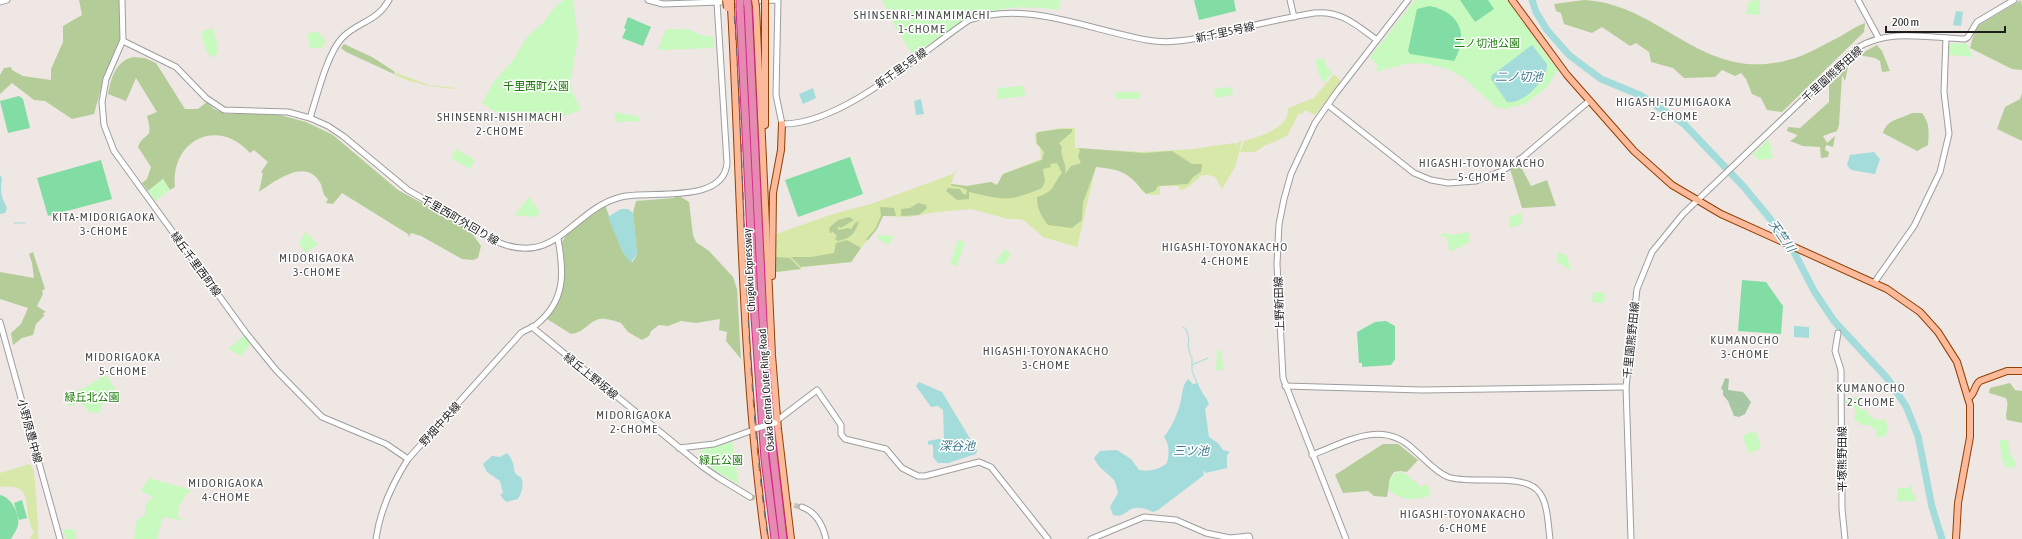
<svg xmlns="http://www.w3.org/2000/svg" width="2022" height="539" font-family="'Asap Condensed','Noto Sans JP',sans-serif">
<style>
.grass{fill:#d7e8a8}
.forest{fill:#b4cd98}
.cemetery{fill:#a7c7a4}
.park{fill:#c8f9bf}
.pitch{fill:#81dda3}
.water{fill:#a3dcdb}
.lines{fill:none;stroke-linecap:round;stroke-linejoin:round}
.stream{stroke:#a3dcdb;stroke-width:1}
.river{stroke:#a3dcdb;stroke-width:7}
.minor-tunnel{stroke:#c4bfbb;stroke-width:5;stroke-dasharray:5 2.5;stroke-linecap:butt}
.minor-casing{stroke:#9e9e9e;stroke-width:7}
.major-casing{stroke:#944002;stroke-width:8}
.highway-casing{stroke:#d6258d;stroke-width:9}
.minor{stroke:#fff;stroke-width:5}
.major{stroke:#fbba9b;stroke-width:6}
.highway{stroke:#e58ab1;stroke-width:7}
.rail{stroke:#6b6b6b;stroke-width:1;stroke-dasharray:8 8;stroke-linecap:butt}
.minor-bridge-casing{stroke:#9e9e9e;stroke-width:7;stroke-linecap:butt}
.major-bridge-casing{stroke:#944002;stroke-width:8;stroke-linecap:butt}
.highway-bridge-casing{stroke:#d6258d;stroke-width:9;stroke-linecap:butt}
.minor-bridge{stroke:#fff;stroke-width:5}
.major-bridge{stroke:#fbba9b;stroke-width:6}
.highway-bridge{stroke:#e58ab1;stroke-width:7}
.labels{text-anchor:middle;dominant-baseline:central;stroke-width:3;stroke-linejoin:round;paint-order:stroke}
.street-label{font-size:11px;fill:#1d1d1d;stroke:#fff}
.park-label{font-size:11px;fill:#1e790c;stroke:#fff}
.neighbourhood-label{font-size:12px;letter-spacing:1px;fill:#505050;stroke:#fff}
.water-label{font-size:12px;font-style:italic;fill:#3f788c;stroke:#fff}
</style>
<rect width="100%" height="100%" fill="#eee7e3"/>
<!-- grass -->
<g class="grass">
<path d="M396,73L429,85L455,88V89C434,87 413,84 395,75Z"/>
<path d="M1334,74L1341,81L1315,115L1305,110L1302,114L1299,113L1287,136L1264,146L1255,152H1240L1244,141C1260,136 1289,129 1288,108L1314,98Z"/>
<path d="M1061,128H1075V148L1143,152L1193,149L1234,143L1239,147L1236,143L1242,141L1235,167L1222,189L1215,177C1196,169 1198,186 1180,190L1178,186H1160V195C1133,194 1146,188 1130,176C1120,169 1107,168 1096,166L1077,247L1043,237L1025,221L1019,219H1008L971,209L937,212L908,217L883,216L877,229L860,249L852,262L801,267V269L776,272V234L833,214L871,204L953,174L956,170L951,184L967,186L991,182L997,185L1003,174L1041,159L1040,147L1036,144L1035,133Z"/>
<path d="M30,464C31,466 32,468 33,469C35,473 39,534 38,539H30L34,532C20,513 39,482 0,487V473Z"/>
</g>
<!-- forest -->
<g class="forest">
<path d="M79,0H119L120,39L105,74L94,114L72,119L45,101L34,100L12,83L0,94V75L4,68L11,67L12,70L23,76L51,80V69L63,42V26L82,15Z"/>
<path d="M1584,0C1656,3 1698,75 1774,63C1799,60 1819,47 1841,36C1849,31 1857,26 1865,23L1864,32L1782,112L1767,110L1761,98L1752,94L1746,79L1741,73L1735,76L1722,70L1715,77L1684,78L1673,68L1651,62L1649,52L1636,43L1630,46L1602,27L1592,33L1564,24L1561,13L1556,11L1554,4Z"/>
<path d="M2021,0L2022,6V70L2012,69L1970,48L1974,33L1979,25Z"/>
<path d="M344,44L372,57L395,72L394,74L346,52L341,48Z"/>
<path d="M1877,45L1882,51L1890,71L1882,72L1880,61L1875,58L1858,55Z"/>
<path d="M133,57L145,58L156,63L185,109H198L207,102L214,109L226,114L266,113L280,115L306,122L333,135L398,190L469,229L481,246L478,258L473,260L462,259L421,236L411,233L409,237L408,234L342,193L333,204L326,203L328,199C321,194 324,188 319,181C304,158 274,182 259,192L263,173L261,172L268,162L254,150L250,153C217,116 170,141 175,187L170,190L163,179L148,191L142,183L147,179L151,167L138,147C145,130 154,142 147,116L157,112L136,78L126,101L108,94C111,78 116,61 133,57Z"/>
<path d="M1849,62L1845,81L1842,75L1839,125L1837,131L1823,136L1827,143L1835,136L1833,147L1826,145L1825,150L1829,152L1828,157L1821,158L1820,147L1803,146L1790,141L1796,137L1797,135L1787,131L1788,127L1800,128L1829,102V83Z"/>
<path d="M2022,93V141L1997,129L2005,107L2020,99Z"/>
<path d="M1912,113H1922C1930,123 1929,133 1928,145L1917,151L1883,133C1887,119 1901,119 1912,113Z"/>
<path d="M1060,129H1072V132L1059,143L1062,147C1059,157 1068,163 1065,174L1071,166L1081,163L1078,157L1080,150L1078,148L1144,153L1172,151L1192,164H1202L1201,172L1193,177L1188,184L1158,186L1155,191L1146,194C1128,173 1124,170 1096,167L1083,203L1082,220L1072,228L1048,225C1041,216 1037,209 1037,197C1056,191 1051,186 1062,173L1057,163L1050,164L1051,167L1043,169L1045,181L1042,188C1010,202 1003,200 969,192V199L957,200L946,191L948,188L960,189L962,193L966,195L967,190L960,187L952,186L951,184L967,186L991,182L997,185L1003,174L1042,160L1044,152L1037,144L1036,135L1038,132Z"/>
<path d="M1519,163L1531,186L1547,180L1556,206L1522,208L1510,169Z"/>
<path d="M678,195L689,202L693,235L696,242L709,251L733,277L737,289L741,359L726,341L727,332L719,330L720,319L696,323L681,321L668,326L659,325L651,331L649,336L642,340L628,332L621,323C615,321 605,318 599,319C588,322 585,332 571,334L547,319C568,296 566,271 562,242C570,227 590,214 605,205L622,251L632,263L637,255L633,213L636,201L674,198Z"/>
<path d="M918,203L926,205L927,208L919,215L901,216V209L910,208Z"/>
<path d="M880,207L894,208L896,216H883L877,229L868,240L866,239L875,229L881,216Z"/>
<path d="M849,217L854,220L841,228L838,226V230L848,228L851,229L855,223L859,221C855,234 851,238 838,241L835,239L837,236L833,232L830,233L829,228L838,220Z"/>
<path d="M847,240L861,248L851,262L801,267L791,257H811L834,253L836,243Z"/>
<path d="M33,252L45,289L42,291L43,294L37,306L46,312L43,313L44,316L36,324L33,335L22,338L13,345L11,333L21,324L28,308L0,299V272L34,278L32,263L29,254Z"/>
<path d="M776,257L790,258L801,269L776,272Z"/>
<path d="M2010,383L2015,390L2022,391V423L2007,420C2004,413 2010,406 2006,398L1989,393L1990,388Z"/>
<path d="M1383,444H1398L1418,460L1407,472L1400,471L1394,472L1390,478L1387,497L1374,496L1368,491L1343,493L1335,475Z"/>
</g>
<!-- cemetery -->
<path class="cemetery" d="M1725,378L1729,379L1728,390L1743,392L1751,402L1745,414L1739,417L1734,416L1728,401L1723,395V390L1721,389Z"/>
<!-- park -->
<g class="park">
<path d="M564,0H573L578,39L570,82L572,92L581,110C565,116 532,126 515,121C503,118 492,109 482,103L493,83L514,59L527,37L544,22L556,6Z"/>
<path d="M882,0H1061L1058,10C990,0 966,18 913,55L897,30Z"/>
<path d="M1415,0H1509L1543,51L1560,72L1557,71L1547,87L1539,94L1535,96L1525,104L1506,109L1496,107L1464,78L1448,69L1437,66L1420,63L1405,64L1376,72L1378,66L1370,57Z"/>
<path d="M1760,0V15L1746,14L1749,1Z"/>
<path d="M213,28L218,46V53L213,58L206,51L201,32Z"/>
<path d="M685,28L699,34V37L701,35L713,37L714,48L658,50L666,29H682L683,31Z"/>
<path d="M318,31L322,37L326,40L322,48H310L307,34Z"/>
<path d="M1951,43L1967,44L1973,57L1949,55V45Z"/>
<path d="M1324,58L1326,66L1332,73L1324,83L1319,74L1315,60Z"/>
<path d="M1024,86L1025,96L998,99L997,88Z"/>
<path d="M1232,87L1233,95L1215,98L1214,89Z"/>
<rect x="1116" y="92" width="24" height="7"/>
<path d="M615,112L639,117V121L616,122Z"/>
<path d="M1769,139L1773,158L1759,160L1753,154Z"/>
<path d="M456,149L475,160L470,169L451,158Z"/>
<path d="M163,179L170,190L155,201L148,191Z"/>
<path d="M529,197L540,212L535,217L515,215Z"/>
<path d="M1522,213V224L1510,228L1509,217Z"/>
<path d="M306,232L318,244L307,252H305L299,243Z"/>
<path d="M1467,232L1469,233L1470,242L1450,252L1446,236L1440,237L1443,233L1454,235Z"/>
<path d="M878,235L894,236L889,245L879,240L877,237Z"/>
<path d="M958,240L965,242L957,266L951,264V261Z"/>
<path d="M1005,249L1011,254L1004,264L995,263Z"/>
<path d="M1559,252L1566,255L1572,271L1556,261Z"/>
<path d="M1593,292L1605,293L1604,303L1592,302Z"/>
<path d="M245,335L251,343L241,356L228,349Z"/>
<path d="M1220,349L1224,369L1216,371L1217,351Z"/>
<path d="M106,375L116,390L104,399L101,410L98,413L89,412L79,400L69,407L65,395L84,388Z"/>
<path d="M1845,397L1860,398L1859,409L1866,410C1871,418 1875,422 1885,419C1888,426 1889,430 1885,436L1877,438L1876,428H1871V425H1859V422L1854,420L1856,411L1853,407L1845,406Z"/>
<path d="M1754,431L1756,432L1761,448L1750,453L1748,452L1743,437L1744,435Z"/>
<path d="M1999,440H2008L2010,454L2015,461L2016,467L2006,468L2002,459Z"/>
<path d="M732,441L739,485L711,468L698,457L701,450Z"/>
<path d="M1401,472L1406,474L1421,487L1425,484L1429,487V496C1413,500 1404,501 1390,491C1387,481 1390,475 1401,472Z"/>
<path d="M149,478L191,490C182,499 178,505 178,517L186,521L163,517L157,539H134L137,520L145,515L146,504L153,497L141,491Z"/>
<path d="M1909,486H1912L1911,494L1916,495V501H1897L1898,488H1909Z"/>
<path d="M63,529L76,530V539H66Z"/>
</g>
<!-- pitch -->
<g class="pitch">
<path d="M1194,0H1234L1236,11L1199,20Z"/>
<path d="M1460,0H1488L1494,9L1475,22Z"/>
<path d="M1429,6C1460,12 1469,34 1454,61L1410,54L1408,51L1417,9Z"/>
<path d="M628,17L651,27L643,46L622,38L626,29L624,28Z"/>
<path d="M19,96L23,99L30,128L8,133L0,101Z"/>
<path d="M850,157L863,194L798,217L785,180Z"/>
<path d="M101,160L112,199L48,216L37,178Z"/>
<path d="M1742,280L1766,282L1783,306L1781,334L1738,331Z"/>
<path d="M1386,321L1395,326V359L1391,365L1362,367V363H1359L1357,332L1375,322Z"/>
<path d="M0,495C11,497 20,514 18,525C17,530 13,535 11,539H0Z"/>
<path d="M22,500L27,518L19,520L14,503Z"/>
</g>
<!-- water -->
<g class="water">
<path d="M1956,11L1963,12L1961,26L1953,25Z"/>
<path d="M1532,45L1547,64C1548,79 1523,105 1507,102L1491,79V76Z"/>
<path d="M813,88L816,98L803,104L799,94Z"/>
<path d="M921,99L924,114L916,115L914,101Z"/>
<path d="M1874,152L1880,159L1875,174L1851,170L1847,165L1850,155Z"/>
<path d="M0,175L2,178C0,193 1,195 7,208L5,213L0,214Z"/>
<path d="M621,209H628L633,213L637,254L631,263L623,253L608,217Z"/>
<path d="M1794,326L1809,327V338L1794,337Z"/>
<path d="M1188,379L1193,384L1198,383C1199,390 1206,396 1209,404L1205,409L1209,437L1218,443L1223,450L1230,452L1227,455V468L1206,473L1203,470L1204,475L1158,510L1153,512C1126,499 1129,520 1113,515L1110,507L1118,493C1117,489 1116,483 1114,480C1107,472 1099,469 1094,458L1100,451L1117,450L1131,459L1139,470C1150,472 1158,470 1167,463C1169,454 1170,445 1164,437C1172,427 1178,413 1181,400C1183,392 1182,386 1188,379Z"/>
<path d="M919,382L942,392L977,450L976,454L948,463H938L933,457V447L932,444L928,445V441L938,439L944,440L943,410L938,406L931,407L916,386Z"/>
<path d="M507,453C509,455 511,458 512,461C516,468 511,473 521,477C524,484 522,493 518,499L506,502L500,495L503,493L500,481L487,472L483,464L492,456L500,457Z"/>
</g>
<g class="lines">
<!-- stream -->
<g class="stream">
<path d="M14,223H25"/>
<path d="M1183,327L1186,329L1189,339L1188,344L1190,355L1192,358V371L1197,383"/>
<path d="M1192,365L1208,358"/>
</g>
<!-- river -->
<path class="river" d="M1532,0L1536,12L1547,30L1569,55L1601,79L1640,95L1684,124L1744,187L1776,226L1792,248L1814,291L1834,321L1887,378L1906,406L1918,436L1932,507L1942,539"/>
<!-- minor-tunnel -->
<path class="minor-tunnel" d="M750,497L802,507"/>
<defs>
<g id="minor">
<path d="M122,0L123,40L106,79L102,102L104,125L114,151L246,333L276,370L322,417L386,444L408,459"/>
<path d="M648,0L663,4L778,0L776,95L782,124C842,125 920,53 969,20C1028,0 1088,30 1147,40C1174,45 1199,38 1225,32C1254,25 1284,18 1314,13C1341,10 1356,25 1377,40"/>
<path d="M1290,0L1294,17"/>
<path d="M1858,0L1878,37"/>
<path d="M0,2L7,0"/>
<path d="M123,41L176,67L206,98L224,110L288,112L310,118L328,126L343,136L408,190L500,243C557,266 573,209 621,197C649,190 724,205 727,163L717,2"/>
<path d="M1328,105L1414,173L1431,180L1448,183L1476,181L1502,171L1523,157L1589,101"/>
<path d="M310,118C317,96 327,54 342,38C358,21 376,23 389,0"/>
<path d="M1874,283L1914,226L1940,172L1949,134L1944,92L1946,38"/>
<path d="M0,322L60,539"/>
<path d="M532,327L703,467L719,478L750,497"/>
<path d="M1838,333L1835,351L1841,370L1842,509L1845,539"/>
<path d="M1285,386L1422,390L1626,387"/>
<path d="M775,422L817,390L841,425V434L845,439L886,449L902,468L918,476H925L979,462L991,467L1048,539"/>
<path d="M679,448L714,444L756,429"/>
<path d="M1312,455C1346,442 1382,419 1413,449C1424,458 1435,472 1448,477C1471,485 1524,472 1539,492C1548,503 1548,525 1550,539"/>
<path d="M802,507C816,512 823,526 826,539"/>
<path d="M376,539C380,510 392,484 408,459L521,333C526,329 533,328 537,324C566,300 564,272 558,239"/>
<path d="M1091,539L1144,517L1176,520L1206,533L1230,538L1249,536L1250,539"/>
<path d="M1346,539L1283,378L1277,264L1279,224L1284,199L1291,174L1315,123L1336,93L1408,0"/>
<path d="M1631,539L1626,387L1637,289L1652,252L1683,214L1857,48C1889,28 1929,38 1965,39L1968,37L1977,22L2014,0"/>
</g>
<g id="major">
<path d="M1512,0L1567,75L1634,151L1672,185L1721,214L1887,289L1920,312L1938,332L1957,362L1970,405V437L1958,503L1956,539"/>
<path d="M756,7L772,355L778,429L791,539"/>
<path d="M731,8C741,185 741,363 765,539"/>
<path d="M765,125V7"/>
<path d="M772,276L773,193L781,150L782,124"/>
<path d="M1968,398C1975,395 1974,385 1980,381L2007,371H2022"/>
</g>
<g id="highway">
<path d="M748,7L763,321L773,454L783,539"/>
<path d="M740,8L755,317L765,459L775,539"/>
</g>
</defs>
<!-- minor casing -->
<use href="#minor" class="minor-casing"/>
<!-- major casing -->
<use href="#major" class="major-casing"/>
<!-- highway casing -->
<use href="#highway" class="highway-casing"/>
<!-- minor -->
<use href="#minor" class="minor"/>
<!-- major -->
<use href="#major" class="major"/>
<!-- highway -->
<use href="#highway" class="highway"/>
<!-- rail -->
<path class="rail" d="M733,0C747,180 742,360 768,539"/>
<defs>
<path id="minor-bridge" d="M757,428L775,423"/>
<g id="major-bridge">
<path d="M726,0L727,8"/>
<path d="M731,0V8"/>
<path d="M755,0L756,7"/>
<path d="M765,7V0"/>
</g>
<g id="highway-bridge">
<path d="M740,0V8"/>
<path d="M747,0L748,7"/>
</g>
</defs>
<!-- minor-bridge casing -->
<use href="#minor-bridge" class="minor-bridge-casing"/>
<!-- major-bridge casing -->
<use href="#major-bridge" class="major-bridge-casing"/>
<!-- highway-bridge casing -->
<use href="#highway-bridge" class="highway-bridge-casing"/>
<!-- minor-bridge -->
<use href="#minor-bridge" class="minor-bridge"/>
<!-- major-bridge -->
<use href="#major-bridge" class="major-bridge"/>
<!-- highway-bridge -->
<use href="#highway-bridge" class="highway-bridge"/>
</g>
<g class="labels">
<!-- street labels -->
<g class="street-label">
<text transform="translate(1225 32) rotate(-12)">新千里5号線</text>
<text transform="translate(901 68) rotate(-35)">新千里5号線</text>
<text transform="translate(1832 74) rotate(-42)">千里園熊野田線</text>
<text transform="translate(460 220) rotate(30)">千里西町外回り線</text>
<text transform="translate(196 264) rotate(54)">緑丘千里西町線</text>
<text transform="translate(749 270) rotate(-93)">Chugoku Expressway</text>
<text transform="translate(1279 304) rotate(-92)">上野新田線</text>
<text transform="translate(1631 340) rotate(-84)">千里園熊野田線</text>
<text transform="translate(591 376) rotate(39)">緑丘上野坂線</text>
<text transform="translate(766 390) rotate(-94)">Osaka Central Outer Ring Road</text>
<text transform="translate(440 424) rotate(-48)">野畑中央線</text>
<text transform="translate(30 431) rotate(75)">小野原豊中線</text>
<text transform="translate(1842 459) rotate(-90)">平塚熊野田線</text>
</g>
<!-- park labels -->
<g class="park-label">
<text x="1487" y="43">二ノ切池公園</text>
<text x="536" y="86">千里西町公園</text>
<text x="92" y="397">緑丘北公園</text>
<text x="721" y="460">緑丘公園</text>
</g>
<!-- neighbourhood labels -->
<g class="neighbourhood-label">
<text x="922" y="15">SHINSENRI-MINAMIMACHI<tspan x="922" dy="14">1-CHOME</tspan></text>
<text x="1674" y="102">HIGASHI-IZUMIGAOKA<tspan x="1674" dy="14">2-CHOME</tspan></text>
<text x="500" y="117">SHINSENRI-NISHIMACHI<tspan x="500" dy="14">2-CHOME</tspan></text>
<text x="1482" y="163">HIGASHI-TOYONAKACHO<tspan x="1482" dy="14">5-CHOME</tspan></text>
<text x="104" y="217">KITA-MIDORIGAOKA<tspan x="104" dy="14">3-CHOME</tspan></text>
<text x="1225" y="247">HIGASHI-TOYONAKACHO<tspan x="1225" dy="14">4-CHOME</tspan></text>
<text x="317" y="258">MIDORIGAOKA<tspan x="317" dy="14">3-CHOME</tspan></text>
<text x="1745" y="340">KUMANOCHO<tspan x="1745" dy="14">3-CHOME</tspan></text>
<text x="1046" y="351">HIGASHI-TOYONAKACHO<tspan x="1046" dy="14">3-CHOME</tspan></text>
<text x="123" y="357">MIDORIGAOKA<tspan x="123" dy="14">5-CHOME</tspan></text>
<text x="1871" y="388">KUMANOCHO<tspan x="1871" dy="14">2-CHOME</tspan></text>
<text x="634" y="415">MIDORIGAOKA<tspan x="634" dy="14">2-CHOME</tspan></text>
<text x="226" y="483">MIDORIGAOKA<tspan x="226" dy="14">4-CHOME</tspan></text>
<text x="1463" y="514">HIGASHI-TOYONAKACHO<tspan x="1463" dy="14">6-CHOME</tspan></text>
</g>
<!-- water labels -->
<g class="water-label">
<text x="1519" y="77">二ノ切池</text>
<text transform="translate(1782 236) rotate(55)">天竺川</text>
<text x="957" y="446">深谷池</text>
<text x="1191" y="451">三ツ池</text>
</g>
</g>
<!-- scale -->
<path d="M1886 26v6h119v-6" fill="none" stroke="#1d1d1d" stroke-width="2"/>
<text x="1892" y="26" font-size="12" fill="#1d1d1d" stroke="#ffffff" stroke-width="3" paint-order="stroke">200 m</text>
</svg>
